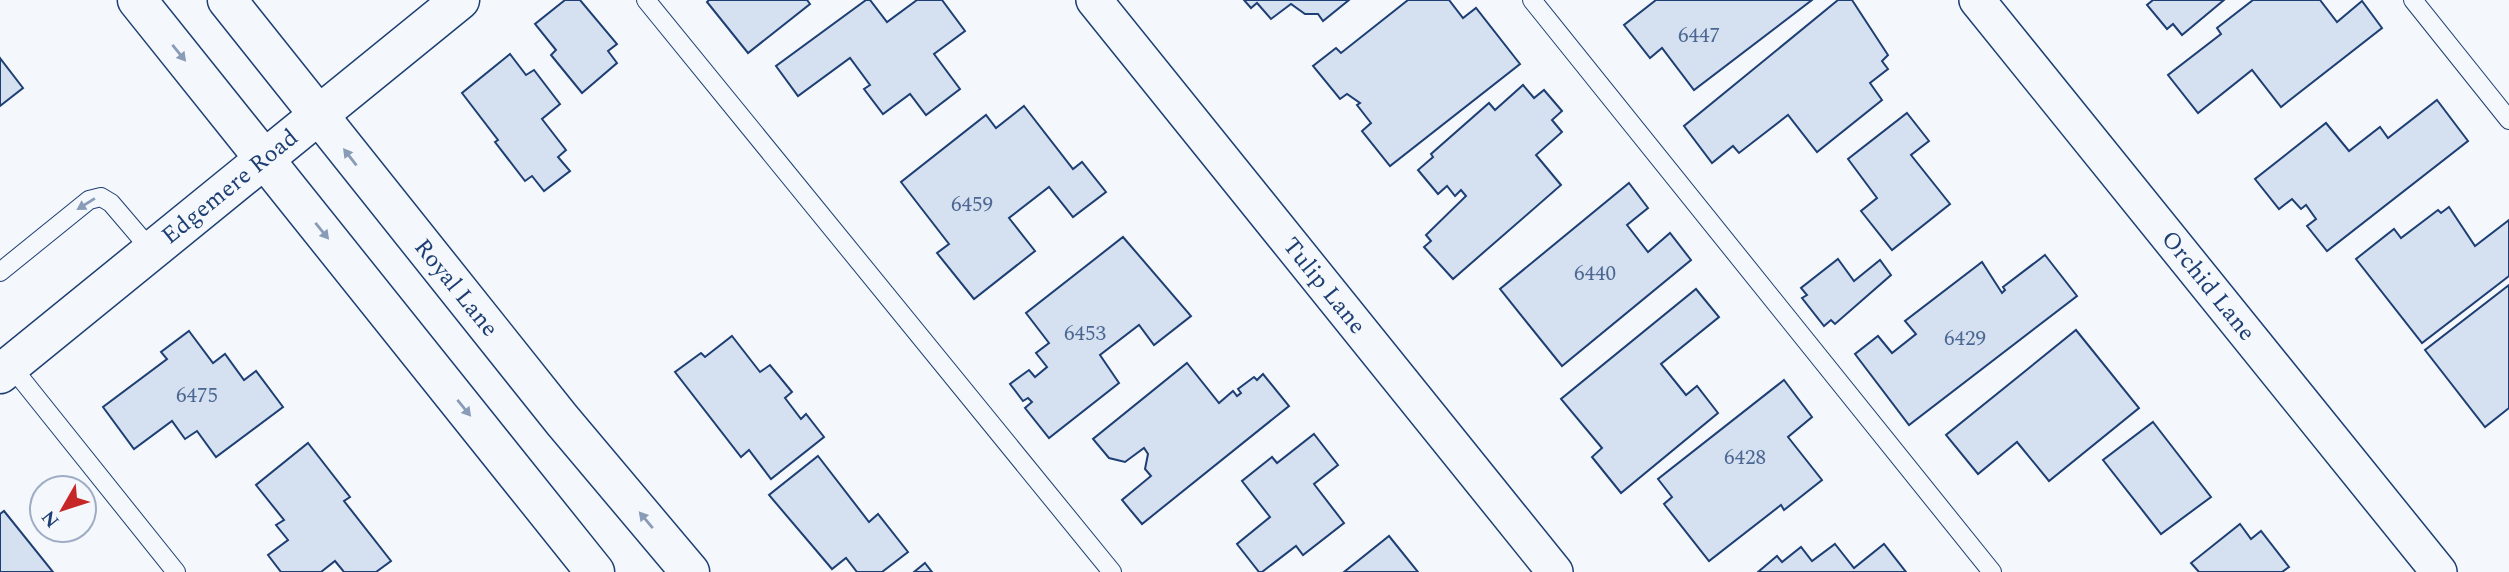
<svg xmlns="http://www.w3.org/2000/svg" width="2509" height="572" font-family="Spectral,serif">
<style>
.building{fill:#d5e0f0;stroke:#1d3f73;stroke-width:2}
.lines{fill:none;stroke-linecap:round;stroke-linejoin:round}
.lane-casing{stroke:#1d3f73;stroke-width:20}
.street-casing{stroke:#1d3f73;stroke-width:38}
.secondary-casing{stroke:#1d3f73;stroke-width:41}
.lane{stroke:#f4f7fb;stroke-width:18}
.street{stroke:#f4f7fb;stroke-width:35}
.secondary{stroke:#f4f7fb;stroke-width:38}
.oneway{fill:#889bb7}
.labels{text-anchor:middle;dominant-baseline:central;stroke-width:5;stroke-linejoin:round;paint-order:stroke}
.number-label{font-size:21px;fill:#4b6792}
.street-label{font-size:24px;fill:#1d3f73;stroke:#f4f7fb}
</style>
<rect width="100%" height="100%" fill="#f4f7fb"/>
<!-- building -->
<g class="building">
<path d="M565,0H580L617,44L608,51L617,63L582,93L551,55L556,50L535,24Z"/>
<path d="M709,0H807L810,4L748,53L707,2Z"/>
<path d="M866,0H870L887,22L917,0H942L965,31L934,54L960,89L926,115L910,94L883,114L864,89L870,85L850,58L798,96L776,66Z"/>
<path d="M1244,0H1349L1323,21L1318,14H1305L1291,4L1271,19L1257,3L1251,8Z"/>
<path d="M1408,0H1449L1463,18L1476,8L1520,64L1390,166L1362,131L1371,123L1357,105L1360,103L1347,94L1340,99L1313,66L1336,48L1341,53Z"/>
<path d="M1656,0H1812L1694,90L1662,48L1650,58L1624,25Z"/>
<path d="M1838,0H1852L1888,55L1882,61L1888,69L1870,83L1882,100L1817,152L1788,115L1739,153L1733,146L1712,163L1684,126Z"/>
<path d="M2153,0H2224L2182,35L2173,24L2167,29L2147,5Z"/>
<path d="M2253,0H2320L2337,22L2362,1L2382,28L2281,107L2252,70L2198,113L2168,75L2221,34L2217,28Z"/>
<path d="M510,54L526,75L534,70L560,104L542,119L566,150L558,157L570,171L544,191L532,176L525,181L495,142L498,140L462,93Z"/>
<path d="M0,58L23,88L0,106Z"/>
<path d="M1523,85L1534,98L1544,90L1562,111L1552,120L1562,132L1536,155L1561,185L1453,279L1424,247L1431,241L1426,235L1466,196L1461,190L1455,196L1447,186L1438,194L1418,170L1433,157L1431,154L1489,103L1495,110Z"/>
<path d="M2437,100L2468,141L2327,251L2307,226L2316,219L2306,205L2301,209L2292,199L2279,209L2255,179L2326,123L2349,151L2380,127L2388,138Z"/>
<path d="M1024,106L1073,169L1082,162L1106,192L1073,217L1049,187L1009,218L1035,251L974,299L937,253L949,244L901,182L986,115L996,128Z"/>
<path d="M1907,113L1929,141L1911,155L1950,204L1892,250L1861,211L1877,198L1848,159Z"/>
<path d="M1629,183L1648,208L1627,225L1648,252L1670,233L1691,260L1562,366L1500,289Z"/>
<path d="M2449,207L2475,246L2509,220V276L2422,343L2356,259L2394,229L2401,238L2438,210L2441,213Z"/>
<path d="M1123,237L1191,316L1154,345L1139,325L1100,355L1119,383L1049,438L1025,408L1032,402L1028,398L1023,401L1010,384L1029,370L1035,377L1047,367L1036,353L1049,343L1026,313Z"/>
<path d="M2045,255L2077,296L1909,425L1855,354L1878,336L1892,353L1916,334L1905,321L1982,262L2002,293L2005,290L2003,287Z"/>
<path d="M1838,259L1854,281L1880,260L1891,275L1835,324L1831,320L1824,326L1802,298L1807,295L1801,288Z"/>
<path d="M2509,285V408L2485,427L2425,350Z"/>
<path d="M1696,289L1719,317L1661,364L1686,395L1697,386L1718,413L1621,493L1592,457L1602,448L1561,399Z"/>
<path d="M2076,330L2139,408L2049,481L2017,442L1978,474L1946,435Z"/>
<path d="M189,331L213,363L225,354L244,380L256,371L283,407L216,457L197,431L185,439L172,421L134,449L103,407L167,359L161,352Z"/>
<path d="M732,336L760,372L770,365L792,392L785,398L801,419L806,414L824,437L771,479L749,450L741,457L675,372L701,353L705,357Z"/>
<path d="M1187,363L1219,403L1233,391L1237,396L1241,393L1238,389L1254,377L1257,380L1263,374L1289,406L1142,524L1122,500L1151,476L1145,469L1148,454L1144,448L1125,462L1109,458L1093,439Z"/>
<path d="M1784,380L1812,417L1788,437L1822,480L1784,510L1781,505L1709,561L1664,504L1672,497L1658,479Z"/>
<path d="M2153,422L2211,497L2161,534L2103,460Z"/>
<path d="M1314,434L1338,465L1314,484L1344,523L1303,555L1296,546L1262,572H1259L1237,544L1270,517L1242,481L1272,457L1277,463Z"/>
<path d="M308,443L350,497L344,501L391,561L376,572H344L335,561L321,572H281L268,555L288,540L276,525L284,520L256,485Z"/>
<path d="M818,456L869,522L878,514L908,552L882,572H857L846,558L832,569L769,495Z"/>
<path d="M4,511L53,572H0V514Z"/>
<path d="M2240,524L2251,539L2261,531L2289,567L2282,572H2199L2191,563Z"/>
<path d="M1389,536L1418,572H1344Z"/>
<path d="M1835,544L1854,568L1884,544L1906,572H1758L1777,556L1782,562L1801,547L1812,561Z"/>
<path d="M925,563L932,572H914Z"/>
</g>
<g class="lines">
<defs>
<g id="lane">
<path d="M646,0L1112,572"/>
<path d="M1532,0L1992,572"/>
<path d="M2413,0L2509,120"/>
<path d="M0,272L89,200L101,197L111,203L152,251"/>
<path d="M11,366L176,572"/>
</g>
<g id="street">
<path d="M1094,0L1555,572"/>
<path d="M1977,0L2439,572"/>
</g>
<g id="secondary">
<path d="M137,0L595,572"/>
<path d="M227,0L562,420L690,572"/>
<path d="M0,374L460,0"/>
</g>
</defs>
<!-- lane casing -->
<use href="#lane" class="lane-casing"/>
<!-- street casing -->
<use href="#street" class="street-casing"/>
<!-- secondary casing -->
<use href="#secondary" class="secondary-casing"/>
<!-- lane -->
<use href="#lane" class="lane"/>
<!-- street -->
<use href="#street" class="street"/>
<!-- secondary -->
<use href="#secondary" class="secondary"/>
</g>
<!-- one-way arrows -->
<defs><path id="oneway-solid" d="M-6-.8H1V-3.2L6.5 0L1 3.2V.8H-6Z" transform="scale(1.75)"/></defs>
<g class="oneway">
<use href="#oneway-solid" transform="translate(179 53) rotate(51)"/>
<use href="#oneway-solid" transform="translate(350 157) rotate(-128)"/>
<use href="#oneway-solid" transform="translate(86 204) rotate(148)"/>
<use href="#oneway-solid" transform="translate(322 231) rotate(51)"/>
<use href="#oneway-solid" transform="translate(464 408) rotate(51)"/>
<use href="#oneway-solid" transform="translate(646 520) rotate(-130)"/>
</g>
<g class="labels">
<!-- number labels -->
<g class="number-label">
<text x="1699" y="36">6447</text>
<text x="972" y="205">6459</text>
<text x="1595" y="274">6440</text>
<text x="1085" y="334">6453</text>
<text x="1965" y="339">6429</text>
<text x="197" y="396">6475</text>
<text x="1745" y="458">6428</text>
</g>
<!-- street labels -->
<g class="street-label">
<text transform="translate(230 187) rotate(-39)">Edgemere Road</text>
<text transform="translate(1324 286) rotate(51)">Tulip Lane</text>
<text transform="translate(2208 286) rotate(51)">Orchid Lane</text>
<text transform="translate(456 288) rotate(51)">Royal Lane</text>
</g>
</g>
<!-- north arrow -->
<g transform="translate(63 509) rotate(231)"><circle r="33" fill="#f4f7fb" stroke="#9eadc5" stroke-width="2"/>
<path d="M0-5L12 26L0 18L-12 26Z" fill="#c62828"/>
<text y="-10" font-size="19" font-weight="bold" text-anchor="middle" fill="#1d3f73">N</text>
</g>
</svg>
